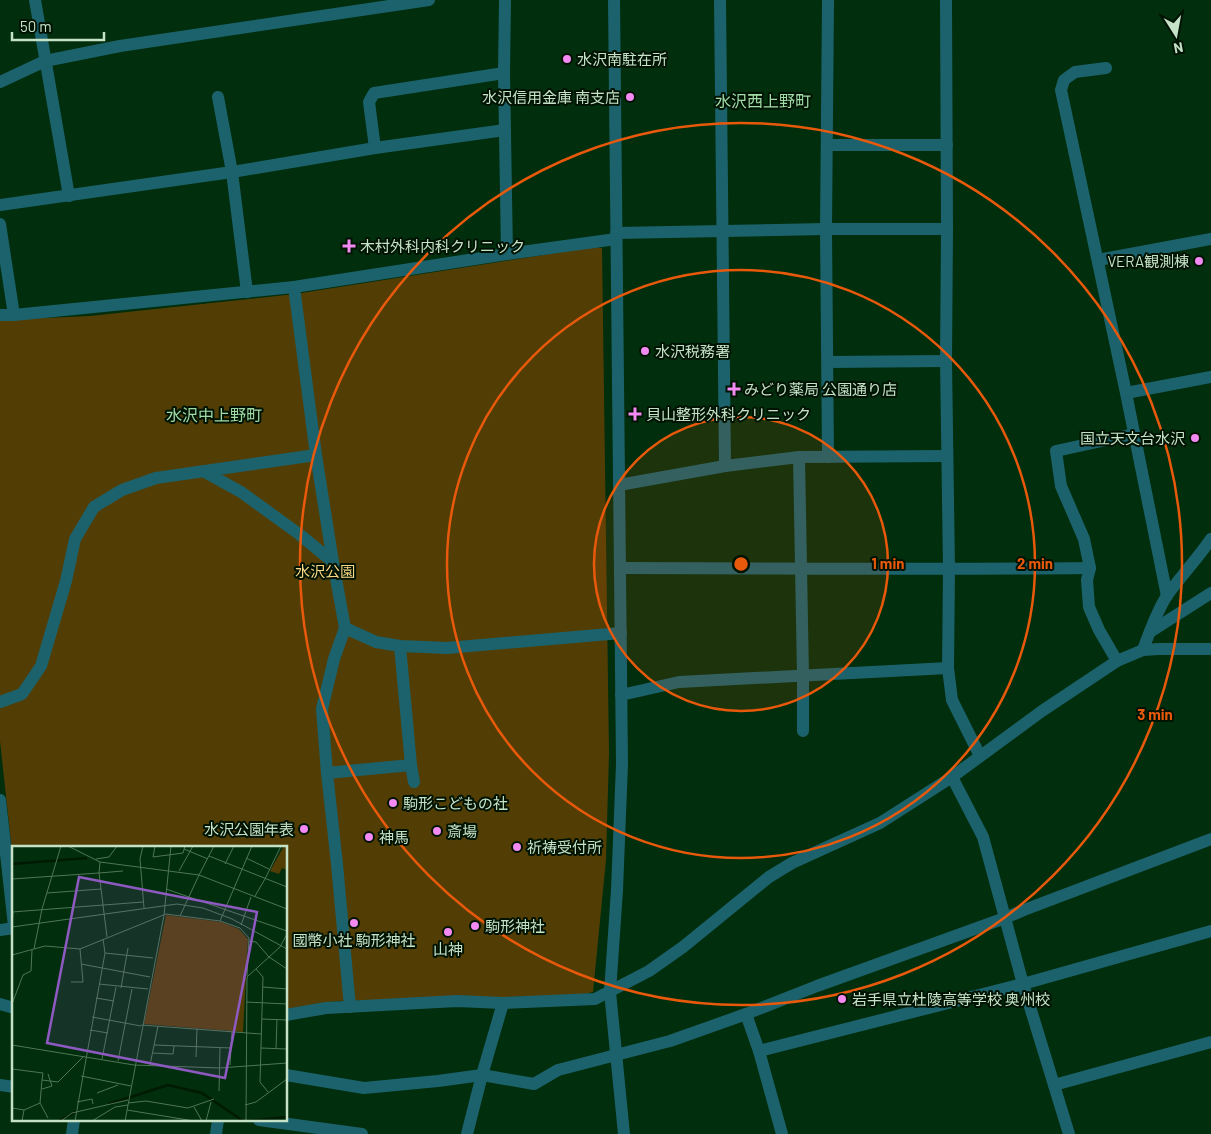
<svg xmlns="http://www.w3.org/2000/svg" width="1211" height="1134" font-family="Barlow,'Noto Sans JP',sans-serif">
<rect width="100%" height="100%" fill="#012e0c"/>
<path fill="#523e05" d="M594,247l8,1 7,506 -3,106 -13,132 -9,2 -37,2 -209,5 -52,8v-161h-272v22l-14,-129v-421l90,-4 205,-22z"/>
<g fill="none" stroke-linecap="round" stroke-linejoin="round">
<g stroke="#1c626c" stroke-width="12">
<path d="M35,0l34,196"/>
<path d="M505,0l-1,73 3,181"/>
<path d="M614,0l8,764 -5,126 -7,102 14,142"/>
<path d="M720,0l5,466"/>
<path d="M828,0l-2,229 2,228"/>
<path d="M946,0l1,229 -1,132 3,208 -1,99 4,32 28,56"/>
<path d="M1106,68l-31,4 -11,8 -3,10 65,303 41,203"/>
<path d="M0,82l45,-21 75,-15 309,-46"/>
<path d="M218,97l14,75 15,120"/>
<path d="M827,145h120"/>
<path d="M375,148l-6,-46 5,-9 130,-20"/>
<path d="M0,205l232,-33 143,-24 130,-18"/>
<path d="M0,224l14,91"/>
<path d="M616,233l210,-4h121"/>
<path d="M1098,260l113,-21"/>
<path d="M294,287l22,168 17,107 12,66 31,14 24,4 47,2 174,-15"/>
<path d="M0,315h14l280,-28 213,-33 109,-15"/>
<path d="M828,362l118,-1"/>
<path d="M1126,393l85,-16"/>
<path d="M799,457l4,219v55"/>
<path d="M205,472l36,20 58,42 34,28"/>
<path d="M619,485l106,-19 74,-9 148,-1"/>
<path d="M620,568c157,0 313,2 470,0"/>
<path d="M1150,632l61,-39"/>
<path d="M1143,650c6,-17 15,-41 25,-56 14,-19 30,-36 43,-55"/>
<path d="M1117,661l-18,-31 -10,-23 -2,-27 3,-12 -6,-29 -23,-53 -5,-35 78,-17"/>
<path d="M621,695l58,-13 269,-14"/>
<path d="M0,702l22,-8 19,-28 25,-85 9,-42 19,-32 28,-17 34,-12 160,-23"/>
<path d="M411,765l3,17"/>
<path d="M327,773l-5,-64 12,-50 11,-31"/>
<path d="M952,777l31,60 40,147 46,150"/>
<path d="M0,800l14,126"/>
<path d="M0,930l14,-2"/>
<path d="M0,1004l14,4"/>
<path d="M350,1007l-13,-143 -10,-91 84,-8 -11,-119"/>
<path d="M746,1014l13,37 23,83"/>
<path d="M286,1015l40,-7 131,-7 46,2 92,-4 54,-28 34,-24 86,-70 23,-14 88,-40 72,-46 90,-66 75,-50 26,-11 16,-1h52"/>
<path d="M759,1051l264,-67 188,-53"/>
<path d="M286,1075l78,13 74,-7 44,-6 52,9 24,-14 112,-29 76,-27 71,-28 188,-68 19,-8 187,-71"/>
<path d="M0,1085l14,2"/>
<path d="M1054,1085l157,-43"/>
<path d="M259,1120l103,14"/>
<path d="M72,1134l2,-14"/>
<path d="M216,1134l2,-14"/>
<path d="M467,1134l15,-59 21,-72"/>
</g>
</g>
<circle cx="741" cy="564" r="147" fill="#e8590c" fill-opacity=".12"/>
<g fill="none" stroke="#e8590c" stroke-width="2.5">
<circle cx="741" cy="564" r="147"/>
<circle cx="741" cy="564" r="294"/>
<circle cx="741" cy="564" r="441"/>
</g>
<g fill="#f38af2" stroke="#001303" stroke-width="2">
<circle cx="567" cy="59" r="5"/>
<circle cx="630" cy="97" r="5"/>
<path d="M346.5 238.5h5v5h5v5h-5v5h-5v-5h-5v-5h5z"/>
<circle cx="1199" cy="261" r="5"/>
<circle cx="645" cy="351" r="5"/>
<path d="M731.5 381.5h5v5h5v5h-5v5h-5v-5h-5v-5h5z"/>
<path d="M632.5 406.5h5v5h5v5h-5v5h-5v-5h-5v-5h5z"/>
<circle cx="1195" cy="438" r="5"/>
<circle cx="393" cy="803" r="5"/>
<circle cx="304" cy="829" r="5"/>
<circle cx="437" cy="831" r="5"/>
<circle cx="369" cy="837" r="5"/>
<circle cx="517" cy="847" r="5"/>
<circle cx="354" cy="923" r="5"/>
<circle cx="475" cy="926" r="5"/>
<circle cx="448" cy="932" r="5"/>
<circle cx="842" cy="999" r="5"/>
</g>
<g text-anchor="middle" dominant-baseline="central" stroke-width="4" stroke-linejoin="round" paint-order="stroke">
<g font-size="15" fill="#c5e2c7" stroke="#001303" text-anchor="start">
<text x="577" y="59">水沢南駐在所</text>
<text x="620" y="97" text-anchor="end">水沢信用金庫 南支店</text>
<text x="360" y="246">木村外科内科クリニック</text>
<text x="1189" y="261" text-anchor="end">VERA観測棟</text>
<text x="655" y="351">水沢税務署</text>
<text x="744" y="389">みどり薬局 公園通り店</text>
<text x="646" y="414">貝山整形外科クリニック</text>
<text x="1185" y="438" text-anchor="end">国立天文台水沢</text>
<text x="403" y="803">駒形こどもの社</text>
<text x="294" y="829" text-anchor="end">水沢公園年表</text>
<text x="447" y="831">斎場</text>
<text x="379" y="837">神馬</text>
<text x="527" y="847">祈祷受付所</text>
<text x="485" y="926">駒形神社</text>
<text x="354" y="940" text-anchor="middle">國幣小社 駒形神社</text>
<text x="448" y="949" text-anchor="middle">山神</text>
<text x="852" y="999">岩手県立杜陵高等学校 奥州校</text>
</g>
<g font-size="15" fill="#fad784" stroke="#001303">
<text x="325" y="571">水沢公園</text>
</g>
<g font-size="16" fill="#a0dba6" stroke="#001303">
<text x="763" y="100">水沢西上野町</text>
<text x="214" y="414">水沢中上野町</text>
</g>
</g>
<g transform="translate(12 846)">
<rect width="275" height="275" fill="#012e0c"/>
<path d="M272,0h3v24l-5,-2 -3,6 -9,-3zM154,69l55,7 18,7 9,10 -5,93 -99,-8z" fill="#523e05"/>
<path fill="none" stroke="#001a03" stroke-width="2.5" d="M0,18l75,-6M97,258l59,-19 34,8 41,28M47,275l18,-10M234,275l41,-4"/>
<path fill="none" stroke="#4f7657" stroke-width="1" d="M56,0l32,16 99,13 88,34M131,0l-3,13 4,49M143,0l-2,11 30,-4 2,-7M172,3l24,10M197,10l78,31M234,12l23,11M84,13l13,-2 8,-11M213,18l9,-18M167,25l14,-25M187,29l15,-29M0,33l87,-6 1,-11M253,33l16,-33M154,43l121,42M35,47l54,-4M243,50l10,-17M0,66l131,-10M168,70l19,-41M208,75l20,7 9,10 -2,38M229,79l10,-28M0,81l165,-23 26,4 29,11 55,30M0,81l1,-15M95,91l-8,-64 24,-2M237,95l7,1 13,15 18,12M22,103l8,-40 19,-63M93,107l48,5M0,109l33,-9 35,3 86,-35 54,7 32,-75M69,118l69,13M244,123l7,8 -3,105 8,10M59,136h12l-3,-33M87,138l49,5M251,141l24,2M109,142l7,-40M84,152l18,3M234,156l41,2M0,158l11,-29 8,-4 1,-21M80,171l49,9M250,173l25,1M129,179l120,9M78,184l18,3M0,199l122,20 86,3 67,-5M142,199l77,3M249,202l26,1M264,203l1,-30M141,207l20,1 1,-8M184,211l1,-29M90,213l14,-72M106,215l14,-72M138,219l8,-39M218,219l2,-34M0,223l31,4 -1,7M69,230l50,10M30,243l10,-3 -4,-12M207,245l1,-43M85,247l21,-8M65,256l15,-3 1,5M116,257l18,-2 42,7 26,-9M233,259l11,-3 31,-23M182,261l8,14M0,262l12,2 -2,11M12,264l16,-7M115,264l67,11M36,272l-8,-15 2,-23 16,2 26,-26M49,275l11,-8 56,-13M63,275l30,-168 -2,-14M80,275l23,-14 13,-2M113,275l39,-206 7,-69M194,275l5,-19M234,275l1,-144 33,-30 7,-13"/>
<path fill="#8e5ac1" fill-opacity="0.15" stroke="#8e5ac1" stroke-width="2.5" d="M67,31l178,35 -32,166 -178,-35z"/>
<rect width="275" height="275" fill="none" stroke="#c5e2c7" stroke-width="2.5"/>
</g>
<circle cx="741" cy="564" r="8" fill="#e8590c" stroke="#001303" stroke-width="2.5"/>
<g font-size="15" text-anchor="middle" font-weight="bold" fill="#e8590c" stroke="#001303" stroke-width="4" stroke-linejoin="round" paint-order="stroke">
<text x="888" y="569">1 min</text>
<text x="1035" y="569">2 min</text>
<text x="1155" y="720">3 min</text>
</g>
<g transform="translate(1176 35) rotate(169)" stroke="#001303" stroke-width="4" paint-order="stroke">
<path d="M0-4L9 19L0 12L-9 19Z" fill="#c5e2c7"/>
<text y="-8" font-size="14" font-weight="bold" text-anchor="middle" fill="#c5e2c7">N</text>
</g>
<path d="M12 32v8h92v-8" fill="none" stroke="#c5e2c7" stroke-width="2.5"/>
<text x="20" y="32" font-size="15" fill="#c5e2c7" stroke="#001303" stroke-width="4" paint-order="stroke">50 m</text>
</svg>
